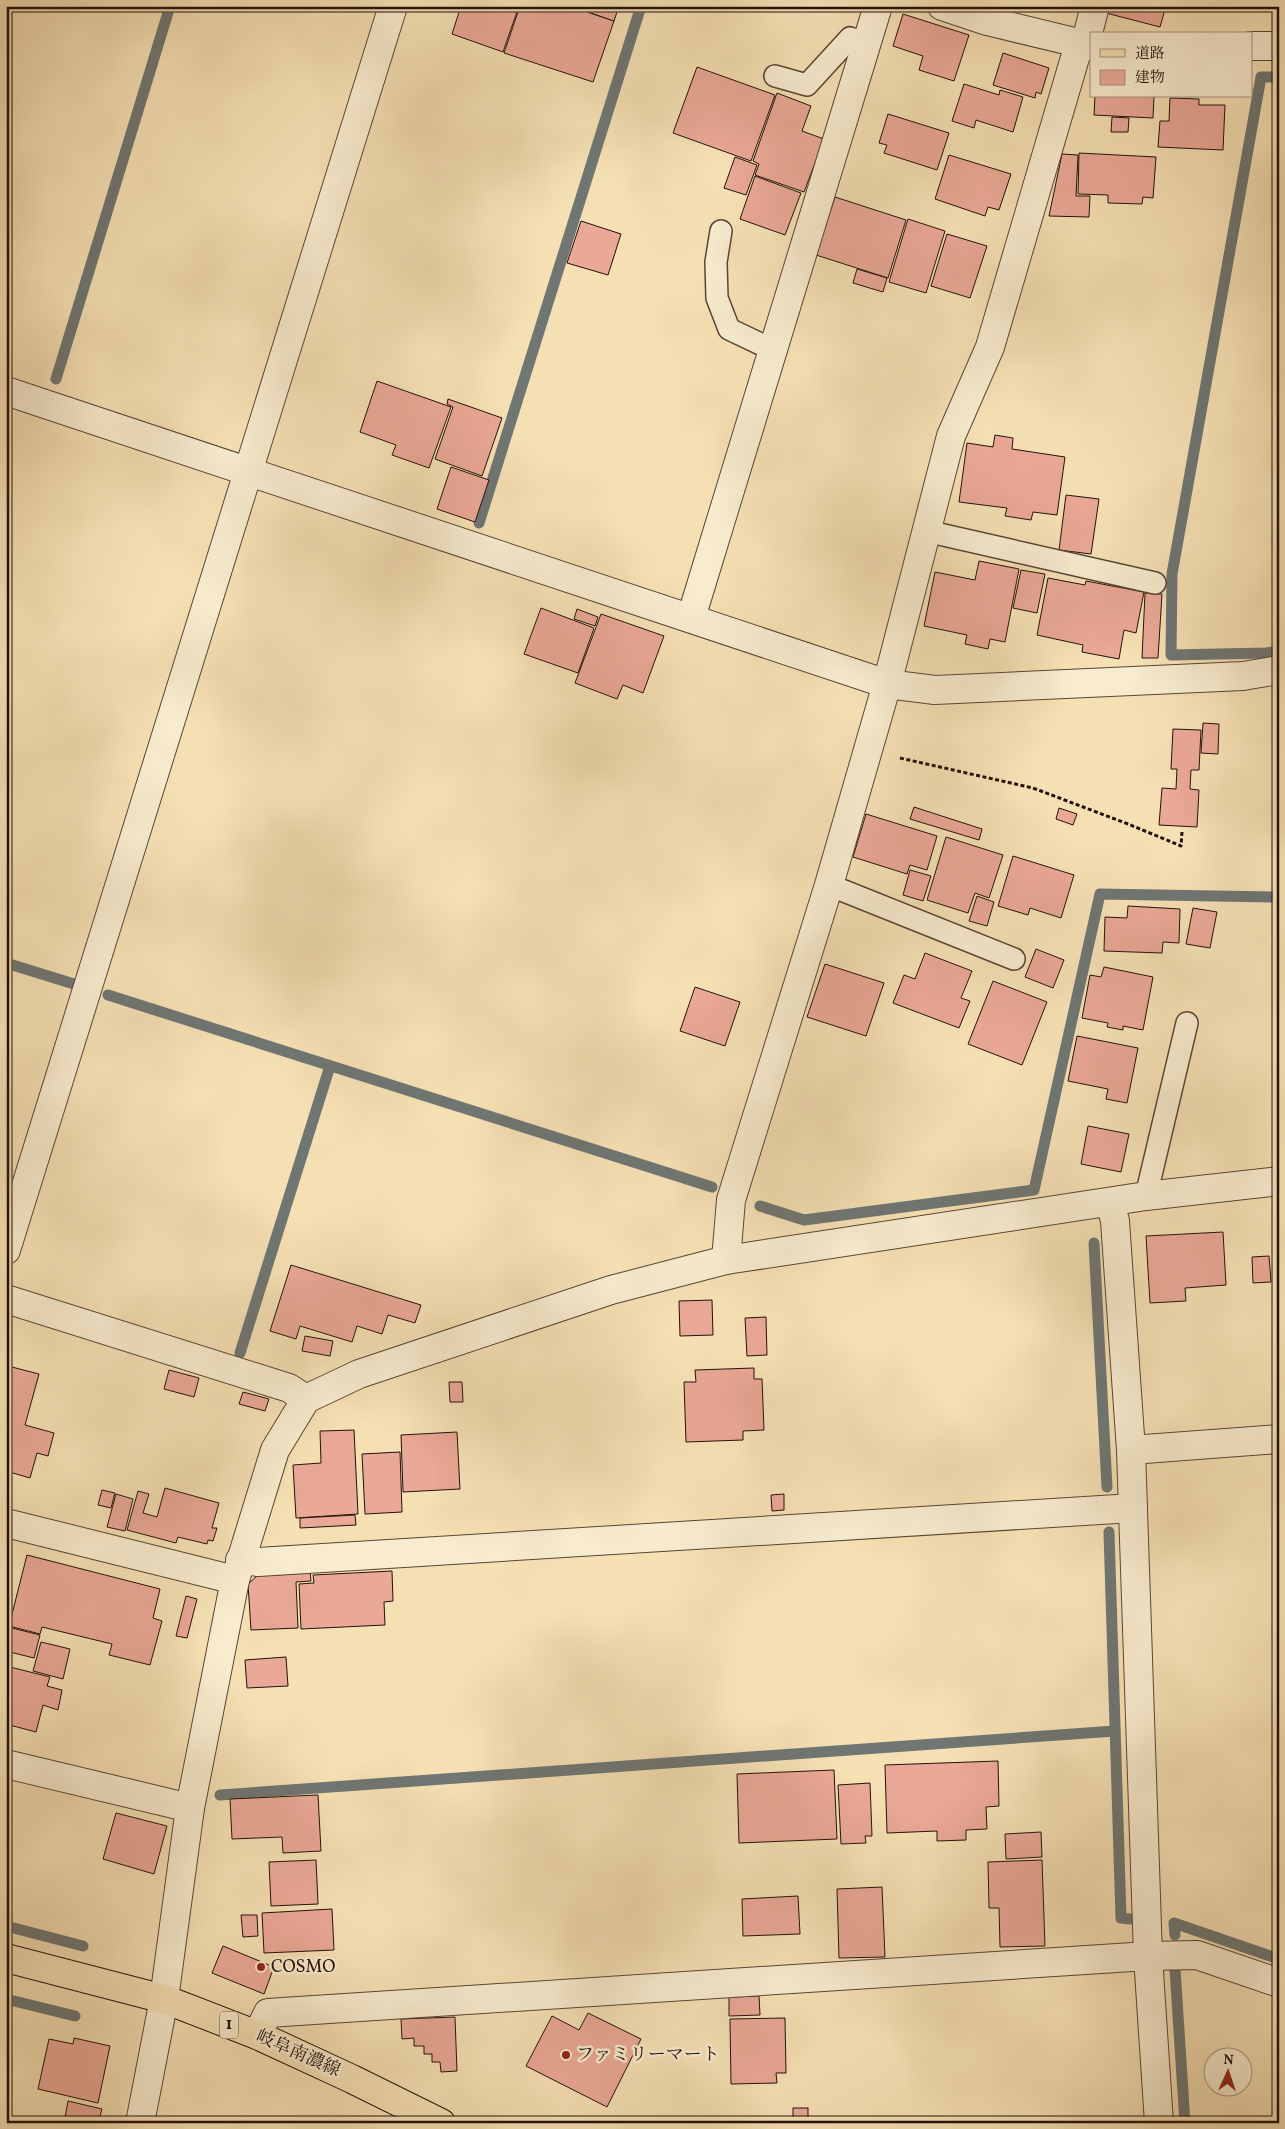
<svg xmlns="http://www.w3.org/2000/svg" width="1285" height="2129" font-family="Vollkorn,'Noto Serif JP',serif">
<rect width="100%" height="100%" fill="#f5e0b4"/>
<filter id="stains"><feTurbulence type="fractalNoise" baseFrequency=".004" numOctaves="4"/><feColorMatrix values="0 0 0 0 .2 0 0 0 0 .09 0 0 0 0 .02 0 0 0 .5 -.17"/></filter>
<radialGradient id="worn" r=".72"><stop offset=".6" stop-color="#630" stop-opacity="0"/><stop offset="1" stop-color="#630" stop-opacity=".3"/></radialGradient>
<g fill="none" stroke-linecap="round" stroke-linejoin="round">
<g stroke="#6f7673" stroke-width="11">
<path d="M1279,77h-18l-89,497 -1,81 95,-2 13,-2"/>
<path d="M56,379l114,-373"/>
<path d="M479,523l162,-517"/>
<path d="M6,963l68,21"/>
<path d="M108,995l604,192"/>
<path d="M760,1206l44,14 230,-30 66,-296 179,3"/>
<path d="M1094,1243l13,244"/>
<path d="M240,1353l90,-287"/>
<path d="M1109,1532l12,386 9,1"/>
<path d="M220,1795l895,-64"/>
<path d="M6,1926l77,20"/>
<path d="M1175,1935l-1,-12 105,36"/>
<path d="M1175,1969l10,154"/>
<path d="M6,1999l69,17"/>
</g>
</g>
<g fill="#eaa896" stroke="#23110b">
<path d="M461,6h58l-16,46 -51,-18z"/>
<path d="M520,6h49l45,15 -21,61 -89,-29z"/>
<path d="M571,6h48l-5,15z"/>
<path d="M1108,6h58l-6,21 -54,-14z"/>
<path d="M903,14l66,21 -15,46 -35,-11 4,-14 -30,-10z"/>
<path d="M1003,53l46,15 -8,26 -5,-2 -1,6 -42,-13z"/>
<path d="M697,67l78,28 -24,66 -78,-28z"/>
<path d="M964,84l35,11 1,-5 23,7 -10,35 -37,-12 -2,8 -22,-7z"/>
<path d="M777,93l34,13 -9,25 22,8 -20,53 -49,-17 4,-11 -6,-3z"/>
<path d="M1095,96h59l-1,22 -59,-3z"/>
<path d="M1170,98l29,1v6h26l-2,45 -65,-3 2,-26h9z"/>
<path d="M888,114l61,19 -12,37 -53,-17 3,-8 -8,-2z"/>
<path d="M1112,117l17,1 -1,14h-17z"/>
<path d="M1079,153l77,4 -3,41 -10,-1 -1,7 -34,-1v-8l-30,-1z"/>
<path d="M1062,154l16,1 -2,41h14l-1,21 -40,-1z"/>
<path d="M949,155l62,19 -12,36 -11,-3 -3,9 -50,-17z"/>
<path d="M735,157l22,8 -11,30 -22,-7z"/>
<path d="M755,176l46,17 -16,42 -45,-16z"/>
<path d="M835,197l71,23 -18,58 -72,-23z"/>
<path d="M908,219l37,12 -19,62 -37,-11z"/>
<path d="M581,221l40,13 -13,41 -41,-12z"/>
<path d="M947,234l40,12 -17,52 -39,-12z"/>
<path d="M857,269l30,9 -4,14 -30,-9z"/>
<path d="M377,381l74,26 -22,61 -37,-13 4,-10 -36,-13z"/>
<path d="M448,399l54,19 -20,58 -47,-17 18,-52 -6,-3z"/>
<path d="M995,435l18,3 -1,11 53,8 -8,58 -24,-3 -2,8 -26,-4 2,-8 -48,-6 8,-59 26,4z"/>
<path d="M451,467l38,13 -14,42 -38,-13z"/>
<path d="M1066,495l33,4 -8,55 -32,-4z"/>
<path d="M979,561l40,8 -14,73 -15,-3 -2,10 -23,-5 2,-9 -43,-9 11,-54 40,8z"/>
<path d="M1021,570l24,4 -8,39 -24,-5z"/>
<path d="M1048,578l37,7 1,-4 58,11 -8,41 -12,-3 -5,29 -37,-7 1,-7 -46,-10z"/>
<path d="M1145,593l17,1 -4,64h-16z"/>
<path d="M541,608l53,20 -16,45 -54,-19z"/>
<path d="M577,609l21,8 -3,9 -21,-7z"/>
<path d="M601,614l63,22 -21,57 -20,-8 -6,14 -42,-16z"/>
<path d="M1203,723l16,1 -1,30 -17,-1z"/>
<path d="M1173,729l28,1 -2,40h-8l-1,19 9,1 -2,37 -38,-2 3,-37 14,1 1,-20h-6z"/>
<path d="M914,807l68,22 -3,11 -69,-21z"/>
<path d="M1059,808l18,6 -4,11 -17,-6z"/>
<path d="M866,814l71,22 -10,34 -17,-5 -3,9 -54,-17z"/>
<path d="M946,837l57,18 -14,43 -14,-5 -7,20 -41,-13z"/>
<path d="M1013,856l61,19 -13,43 -31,-10 -2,7 -30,-9z"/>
<path d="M910,870l21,6 -8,25 -20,-6z"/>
<path d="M977,896l17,6 -7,24 -18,-5z"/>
<path d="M1128,906l52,3 -1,34 -16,-1 -1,11 -58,-2 1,-34 22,1z"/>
<path d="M1193,908l24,4 -7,36 -24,-4z"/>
<path d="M1036,949l28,11 -11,28 -28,-11z"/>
<path d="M925,953l47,18 -11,27 9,3 -11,27 -66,-25 11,-28 11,4z"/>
<path d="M825,964l59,19 -18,53 -59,-19z"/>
<path d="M1104,967l49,10 -10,53 -20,-4v4l-16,-3 1,-4 -26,-5 8,-43 11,2z"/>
<path d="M993,981l54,21 -25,63 -54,-21z"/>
<path d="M695,987l45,15 -15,44 -45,-15z"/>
<path d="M1077,1036l61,12 -11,55 -21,-4 2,-10 -40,-8z"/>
<path d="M1088,1126l41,8 -8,38 -40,-8z"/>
<path d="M1223,1232l3,53 -41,3 1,13 -36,2 -4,-67z"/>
<path d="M1269,1256l2,26 -18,1 -1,-26z"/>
<path d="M291,1265l130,40 -6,18 -27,-8 -6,19 -25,-8 -5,16 -52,-16 -4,13 -26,-8z"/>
<path d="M712,1300l1,35 -33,1 -1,-35z"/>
<path d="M766,1317l1,38 -20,1 -2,-38z"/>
<path d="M305,1336l28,5 -3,15 -28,-5z"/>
<path d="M8,1366l31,8 -14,51 29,8 -6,23 -11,-3 -7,25 -24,-7z"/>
<path d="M754,1368v11h8l2,51 -21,1v9l-57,2 -2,-60h12l-1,-12z"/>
<path d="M169,1370l30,8 -5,19 -30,-8z"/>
<path d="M449,1382h13l1,20h-13z"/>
<path d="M243,1392l26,7 -4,12 -26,-7z"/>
<path d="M354,1430l4,84 -62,4 -3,-53 28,-2 -1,-32z"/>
<path d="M457,1432l3,57 -57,3 -2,-57z"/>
<path d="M400,1452l2,60 -37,2 -3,-60z"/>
<path d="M165,1488l54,15 -7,25h5l-4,13 -5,-1 -1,4 -29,-7 -2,6 -49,-13 11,-39 11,3 -6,19 14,4z"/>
<path d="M102,1490l13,3 -4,15 -13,-3z"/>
<path d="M116,1494l17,5 -8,32 -18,-4z"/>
<path d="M784,1494v16l-12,1 -1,-16z"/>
<path d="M355,1515l1,10 -56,3v-10z"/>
<path d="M27,1555l133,34 -7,29 9,3 -12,44 -41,-10 3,-11 -70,-17 -2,7 -31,-8z"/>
<path d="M310,1570l1,11 -15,1 2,46 -47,2 -3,-46 9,-8 34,-2 -1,-3z"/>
<path d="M392,1571l1,30 -9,1 1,23 -84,4 -2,-45 15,-1 -1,-8z"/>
<path d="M186,1596l11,3 -10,39 -11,-2z"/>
<path d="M8,1627l32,8 -6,23 -28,-7z"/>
<path d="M41,1642l29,7 -7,30 -30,-8z"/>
<path d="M286,1657l2,29 -41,2 -2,-28z"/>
<path d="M6,1666l44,11 -3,9 15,4 -4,20 -15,-5 -7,27 -30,-8z"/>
<path d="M998,1761l1,45 -13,1 1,22 -21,1v10l-29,1v-10l-50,2 -2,-68z"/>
<path d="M834,1770l3,69 -98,4 -2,-69z"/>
<path d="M870,1783l2,53h-7l1,7 -25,1 -3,-59z"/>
<path d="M318,1795l3,56 -38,2 -1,-16 -50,2 -2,-40z"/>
<path d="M116,1813l51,13 -13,48 -51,-15z"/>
<path d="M1041,1832l1,25 -36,2 -1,-25z"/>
<path d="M316,1860l2,44 -47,2 -2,-44z"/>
<path d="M1042,1860l3,86 -45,1 -1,-39h-10l-1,-46z"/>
<path d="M882,1887l3,70 -46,1 -2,-69z"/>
<path d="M798,1896l2,38 -57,2 -1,-37z"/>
<path d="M332,1909l2,41 -70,3 -2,-40z"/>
<path d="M241,1915h16l1,21 -15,1z"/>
<path d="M223,1946l51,21 -10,27 -52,-21z"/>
<path d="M759,1996l1,19 -31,1v-19z"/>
<path d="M588,2013l53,26 -34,68 -81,-41 26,-50 27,14z"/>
<path d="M455,2017l2,54 -16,1 -1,-10h-8v-8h-8v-8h-10v-8l-12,1 -1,-20z"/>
<path d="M785,2018l1,55h-10l1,10 -46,1 -1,-65z"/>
<path d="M74,2038l36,8 -12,57 -60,-14 11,-50 24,5z"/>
<path d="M68,2101l34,8 -4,14h-34z"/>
<rect x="793" y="2108" width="15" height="15"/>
<path d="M24,2118l20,5h-21z"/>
</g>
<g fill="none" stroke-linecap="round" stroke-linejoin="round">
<defs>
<g id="service">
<path d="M775,76l32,9 43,-47 17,6"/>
<path d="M721,231l-5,31 1,36 12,31 44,21"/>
<path d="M926,531l229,52"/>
<path d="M829,885l185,74"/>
<path d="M1146,1196l41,-173"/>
</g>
<g id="minor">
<path d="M942,6l45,15 104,25"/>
<path d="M1085,45l10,-39"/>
<path d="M1251,46h28"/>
<path d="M6,391l881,293 48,6 308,-14 36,-6"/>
<path d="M691,618l187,-612"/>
<path d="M1110,1202l5,19 16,229 17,506 11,167"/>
<path d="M6,1250l387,-1244"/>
<path d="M726,1260l5,-60 98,-315 58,-201 64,-248 39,-89 89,-303"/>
<path d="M6,1299l283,89 17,11"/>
<path d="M1131,1450l148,-11"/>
<path d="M6,1523l229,57"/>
<path d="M240,1560l18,2 875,-54"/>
<path d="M6,1764l184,44"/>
<path d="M257,2035l11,-22 880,-57 49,-1 82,28"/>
<path d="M140,2123l24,-124 26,-191 45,-228 40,-130 31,-51 53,-25 252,-84 115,-30 420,-64 133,-15"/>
</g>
<path id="primary" d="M6,1958l158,41 93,36 95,44 89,44"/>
</defs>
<use href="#service" stroke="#584535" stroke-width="24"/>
<use href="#minor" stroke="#584535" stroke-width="30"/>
<use href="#primary" stroke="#23110b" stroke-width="30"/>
<path stroke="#23110b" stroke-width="3" stroke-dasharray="4 2.5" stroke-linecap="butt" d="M900,758l133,30 95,36 53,22 1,-14"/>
<use href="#service" stroke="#f8ebce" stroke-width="21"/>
<use href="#minor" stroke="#f8ebce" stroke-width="28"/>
<use href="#primary" stroke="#f5e0b4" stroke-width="28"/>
</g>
<g fill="#8f2418" stroke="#f8ebce" stroke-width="2">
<circle cx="261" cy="1967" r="5"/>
<circle cx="566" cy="2055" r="5"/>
</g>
<g text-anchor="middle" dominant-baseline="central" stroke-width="5" stroke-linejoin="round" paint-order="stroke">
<rect fill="#f8ebce" stroke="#635246" stroke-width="1" x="220" y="2011.5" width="18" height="27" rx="4"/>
<g font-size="16" font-weight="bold" fill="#23110b">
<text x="229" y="2025">1</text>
</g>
<g font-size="18" fill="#23110b" stroke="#f8ebce" text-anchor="start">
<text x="271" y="1967">COSMO</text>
<text x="576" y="2055">ファミリーマート</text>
</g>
<g font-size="18" fill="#23110b" stroke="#f8ebce">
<text transform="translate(298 2054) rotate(24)">岐阜南濃線</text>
</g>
</g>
<rect width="1285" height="2129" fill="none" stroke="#f5e0b4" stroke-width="25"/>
<rect x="8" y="8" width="1270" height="2114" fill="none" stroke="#23110b" stroke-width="2.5"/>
<rect x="12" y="12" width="1260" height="2104" fill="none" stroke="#23110b"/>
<rect x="1090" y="32" width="162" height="65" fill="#f8ebce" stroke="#a39480"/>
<rect x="1100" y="49" width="25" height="8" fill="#f5e0b4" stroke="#a39480"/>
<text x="1135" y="58" font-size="15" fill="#23110b">道路</text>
<rect x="1100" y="70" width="25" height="15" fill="#eaa896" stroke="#a39480"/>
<text x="1135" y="82" font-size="15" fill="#23110b">建物</text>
<g transform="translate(1228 2072) rotate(3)"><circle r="24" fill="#f8ebce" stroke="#a39480"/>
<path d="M0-4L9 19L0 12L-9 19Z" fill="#8f2418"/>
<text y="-8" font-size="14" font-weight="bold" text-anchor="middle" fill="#23110b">N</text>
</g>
<rect width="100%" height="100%" filter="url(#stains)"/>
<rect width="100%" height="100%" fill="url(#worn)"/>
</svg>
